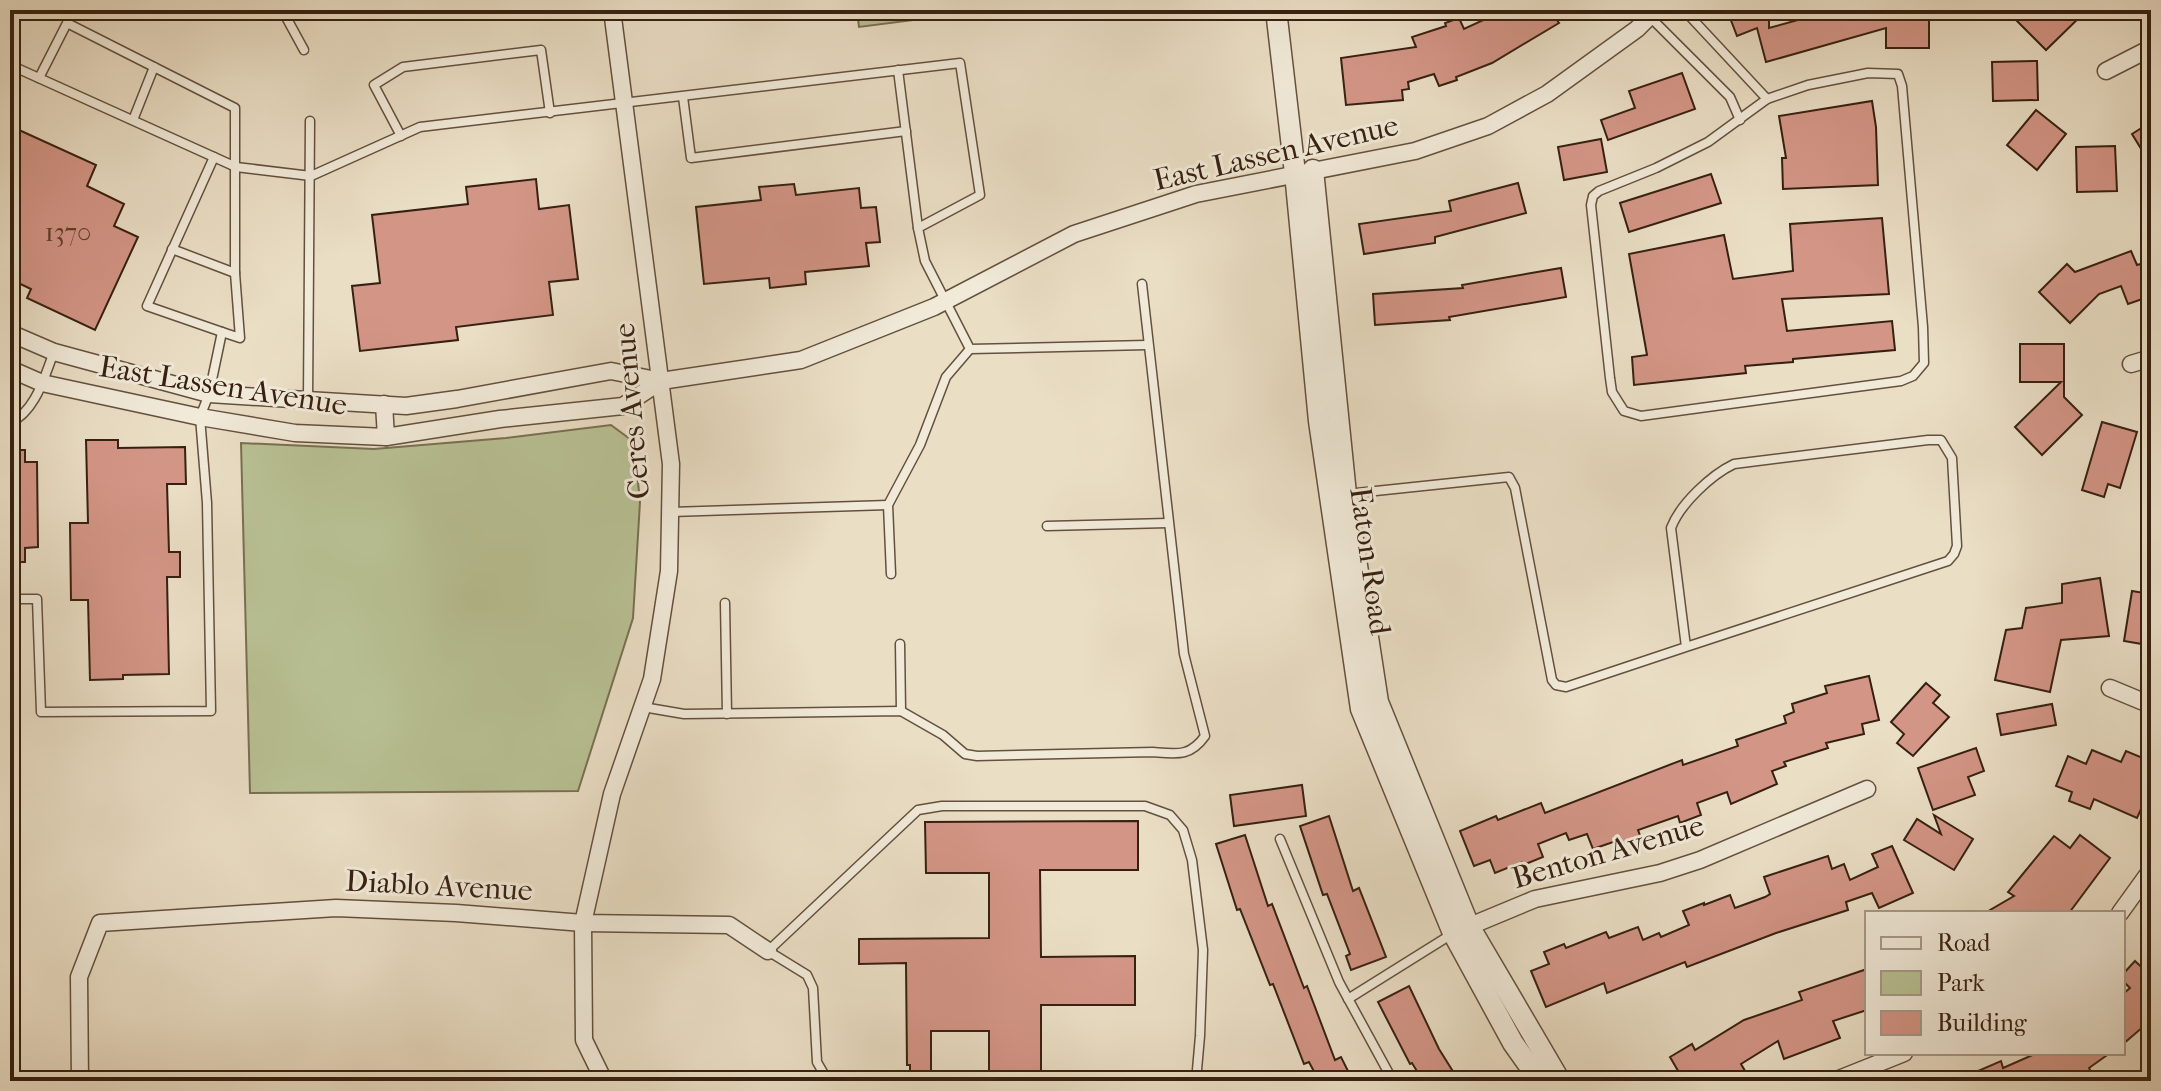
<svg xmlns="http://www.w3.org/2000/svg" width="2161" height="1091" font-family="'IM FELL French Canon',serif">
<rect width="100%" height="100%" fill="#eadec5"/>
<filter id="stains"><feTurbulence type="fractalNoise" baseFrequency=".0025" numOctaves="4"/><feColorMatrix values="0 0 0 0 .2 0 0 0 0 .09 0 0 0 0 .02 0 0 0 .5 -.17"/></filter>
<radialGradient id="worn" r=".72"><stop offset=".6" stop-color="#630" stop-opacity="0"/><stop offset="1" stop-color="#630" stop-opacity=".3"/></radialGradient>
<g fill="#b8c194" stroke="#787052" stroke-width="2">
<path d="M857,10h135l-133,17z"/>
<path d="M611,425l23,17 6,60 -7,116 -55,173 -328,2 -9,-350 133,6 132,-11z"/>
</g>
<g fill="#d39586" stroke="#372011" stroke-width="2">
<path d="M1505,10h45l9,13 -67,40 -36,14 1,3 -18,6 -5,-12 -26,8 1,7 -7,1 1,10 -57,5 -5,-47 75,-11 -4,-10 34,-11 -1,-3 14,-5 5,11z"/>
<path d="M1727,10h42v18l65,-18h34l1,6h60v32h-43v-20l-120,34 -9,-34 -20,8z"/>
<path d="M2006,10h81l-41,40z"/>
<path d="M2037,61l1,39 -45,1 -1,-39z"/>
<path d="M1682,73l13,36 -87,31 -7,-20 34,-12 -6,-17z"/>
<path d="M1872,101l4,26 2,58 -95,4 -1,-31h4l-7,-42z"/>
<path d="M2036,110l30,24 -29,36 -30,-25z"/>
<path d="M2151,122v43l-19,-31z"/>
<path d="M19,130l77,35 -9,21 37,18 -10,22 24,11 -43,93 -68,-32 4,-9 -21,-10v-129z"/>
<path d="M1601,139l6,33 -43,8 -6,-33z"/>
<path d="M2115,146l2,45 -40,1 -1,-45z"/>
<path d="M1711,174l10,29 -92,29 -9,-29z"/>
<path d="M536,179l3,30 30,-4 9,74 -29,3 4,33 -97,12 2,13 -98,11 -8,-65 28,-3 -8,-68 96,-11 -2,-17z"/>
<path d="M1518,183l8,30 -91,24v6l-71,11 -5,-30 92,-13 -2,-10z"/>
<path d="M794,184l2,11 63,-7 2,20 15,-1 4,35 -14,1 3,23 -64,6 1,12 -36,4 -1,-10 -65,6 -8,-77 65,-7 -2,-13z"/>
<path d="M1882,218l7,76 -107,5 5,32 105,-10 3,29 -102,9v3l-48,4 1,7 -112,12 -2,-28 15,-2 -18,-101 95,-19 9,44 60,-8 -3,-47z"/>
<path d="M2131,251l6,14 14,-4v35l-23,8 -7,-18 -22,8 -29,29 -31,-31 28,-28 8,8z"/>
<path d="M1561,268l5,29 -117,20 1,3 -75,5 -2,-31 90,-6 -1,-3z"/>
<path d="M2020,344h44v53l18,18 -40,40 -27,-28 46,-45h-41z"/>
<path d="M2102,422l35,10 -17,56 -12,-4 -4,13 -22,-7z"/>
<path d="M86,440h32v8l67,-1 1,37h-19l2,68h11v25h-13l2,97 -46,1v4l-33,1 -2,-80h-17l-1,-77h18z"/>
<path d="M10,450h15v12h12l1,85 -13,1v14h-15z"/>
<path d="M2100,578l9,58 -48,4 -11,52 -55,-12 11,-50 16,-2 4,-20 36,-5v-19z"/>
<path d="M2132,591l19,3v40l-7,-1 -2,11 -18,-3z"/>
<path d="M1869,676l10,44 -17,4 2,10 -38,9 2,5 -44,14 2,4 -14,5 5,13 -46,20 -4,-12 -30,11 4,12 -21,8 -2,-7 -40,14 3,8 -23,8 -2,-5 -23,8 -6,-15 -18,6 -3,-7 -28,11 5,13 -20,8 -1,-3 -27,11 -5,-13 -16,6 -14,-35 36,-15 2,4 43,-17 4,10 137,-53 1,5 55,-19 -2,-6 50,-17 -2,-7 10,-4 -2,-8 35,-11 -2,-7z"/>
<path d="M1926,683l14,12 -7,8 16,14 -36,39 -16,-13 7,-9 -13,-12z"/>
<path d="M2052,704l4,21 -55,10 -4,-21z"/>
<path d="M1976,748l8,23 -16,6 7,18 -42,15 -15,-42z"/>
<path d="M2092,750l29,12 5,-11 24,10 -6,13 7,2v11l-14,31 -43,-19 -4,10 -21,-8 3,-9 -16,-6 12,-30 18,8z"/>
<path d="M1302,785l4,31 -72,10 -4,-31z"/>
<path d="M1934,815l39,24 -19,31 -50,-30 13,-21 24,15z"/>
<path d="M1329,816l24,75 6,-3 27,69 -35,13 -5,-14 4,-2 -23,-60 -4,1 -23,-69z"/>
<path d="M1138,821v49h-98l1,87 94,-1v49h-94v76h-52v-50h-58v50h-21v-16h-3l-1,-102 -47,1v-25l130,-1v-65h-63l-1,-51z"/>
<path d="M1245,835l23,71 4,-2 32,84 3,-2 28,74 6,-3 12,24h-34l-10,-19 -5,2 -31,-80 -3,1 -30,-76 -3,1 -21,-66z"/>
<path d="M2080,835l30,23 -41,55h-84l29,-17 -6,-4 46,-56 16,12z"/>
<path d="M1892,846l21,47 -34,15 -7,-15 -26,9 2,8 -72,23 -89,34 -2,-5 -78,31 -3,-10 -58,24 -15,-36 18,-7 -5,-12 20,-8 2,4 40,-16 3,6 29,-11 5,13 16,-7 2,4 28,-12 -6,-14 21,-8v2l26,-10 5,13 30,-11 5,-3 -6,-17 64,-21 4,13 12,-5 6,16 28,-13 -6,-13z"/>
<path d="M2135,961l16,15v44l-28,24v-50l7,-6 -7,-7v-7z"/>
<path d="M1867,969v41l-34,11 7,17 -56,21 -6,-18 -37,23 7,12 -8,5h-56l-14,-24 22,-13 3,6 49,-30 58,-20 -3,-8z"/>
<path d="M1409,986l30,63 20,32h-36l-11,-18 -2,1 -32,-62z"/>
<path d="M2037,1053h73l-21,15 7,13h-26l-3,-6 -10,6h-102l46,-20 2,7z"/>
</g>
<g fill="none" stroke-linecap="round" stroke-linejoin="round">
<defs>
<g id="service">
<path d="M286,10v7l18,33"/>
<path d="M1684,10l83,89"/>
<path d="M1650,17l80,80 10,23"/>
<path d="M10,65l226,102 75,9 109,-49 540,-64 20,132 -62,33"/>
<path d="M898,70l20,158 7,33 45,88 177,-4"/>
<path d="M1868,73l30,1 4,12 21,241 1,36 -11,13 -12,5 -260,35 -17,-5 -12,-19 -2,-14 -19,-173 2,-9 6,-5 57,-23 52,-26 59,-43 41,-14z"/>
<path d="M683,97l8,61 215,-27"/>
<path d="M133,120l21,-53"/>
<path d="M401,136l-27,-51 29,-18 138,-17 9,63"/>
<path d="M214,157l-67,149 75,26"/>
<path d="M172,249l63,24"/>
<path d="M308,400l2,-279"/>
<path d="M10,423c26,-12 34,-46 44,-71"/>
<path d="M1347,494l162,-17 6,11 37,192 4,5 10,2 120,-40 -15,-119c9,-24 40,-53 63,-64l194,-24h13l11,18 5,88 -3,8 -6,7 -262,86"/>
<path d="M671,512l217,-7"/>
<path d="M1047,526l121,-3"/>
<path d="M891,574l-3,-69 32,-60 26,-68 24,-28"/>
<path d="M10,599h27l4,113 170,-1 -4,-208 -7,-86 9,-23 13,-62 18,6 -5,-65v-165l-168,-85 -28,55"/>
<path d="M725,603l2,111"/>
<path d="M900,644l1,67"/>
<path d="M643,707l41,7 217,-3 42,24 22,19 12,2 176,-4c24,2 37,5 52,-16l-21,-82 -42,-370"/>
<path d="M1280,839l59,143 54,99"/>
<path d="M1348,999l104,-65"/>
<path d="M828,1081l-11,-19 -4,-74 -6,-13 -39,-24 150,-141 24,-4h203l25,9 13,15 9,30 11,90 -3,86 -4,45"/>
</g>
<g id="minor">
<path d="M10,17l4,-7"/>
<path d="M2106,71l45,-23"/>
<path d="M10,333l44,19 155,42 197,12 51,-7 154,-28 50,10 140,-21 133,-53 140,-73 122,-40 219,-43 73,-25 59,-32 90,-65 19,-19"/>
<path d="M2131,364l20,-6"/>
<path d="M10,369l32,14 158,34 95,16 91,4 114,-18 123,-13 38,-25"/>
<path d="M384,404l2,33"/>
<path d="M2110,688l41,17"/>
<path d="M2120,913l31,-43"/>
<path d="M1458,931l77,-32 125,-26 40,-13 167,-71"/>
<path d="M80,1081l-1,-104 21,-54 236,-15 120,5 127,10 146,2 39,26"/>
<path d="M604,1081l-20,-41 -1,-117 29,-129 40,-115 17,-108 2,-107 -59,-454"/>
<path d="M1834,1081l70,-28"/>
</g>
<g id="tertiary">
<path d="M1276,10l19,163 24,248 42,288 92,224 60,110 27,38"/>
<path d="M1313,170l33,324 32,208 91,224 91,155"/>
</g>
</defs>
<use href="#service" stroke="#64503e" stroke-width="11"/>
<use href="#minor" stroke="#64503e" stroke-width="19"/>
<use href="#tertiary" stroke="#64503e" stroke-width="23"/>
<use href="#service" stroke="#f1ead9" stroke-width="8"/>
<use href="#minor" stroke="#f1ead9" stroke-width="16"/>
<use href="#tertiary" stroke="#f1ead9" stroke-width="20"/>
</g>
<g text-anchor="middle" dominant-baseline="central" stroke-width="6" stroke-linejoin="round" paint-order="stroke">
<g font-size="26" fill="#5e3d2e">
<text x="68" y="232">1370</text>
</g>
<g font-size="30" fill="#372011" stroke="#f1ead9">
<text transform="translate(1276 153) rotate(-13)">East Lassen Avenue</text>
<text transform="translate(223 386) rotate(9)">East Lassen Avenue</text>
<text transform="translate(632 411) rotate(-95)">Ceres Avenue</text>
<text transform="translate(1370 561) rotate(82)">Eaton Road</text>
<text transform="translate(1608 852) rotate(-16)">Benton Avenue</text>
<text transform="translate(439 886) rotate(3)">Diablo Avenue</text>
</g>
</g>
<rect width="2161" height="1091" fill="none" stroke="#eadec5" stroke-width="40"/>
<rect x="12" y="12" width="2137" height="1067" fill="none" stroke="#372011" stroke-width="4"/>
<rect x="20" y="20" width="2121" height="1051" fill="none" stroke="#372011" stroke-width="2"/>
<rect x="1865" y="911" width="260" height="144" fill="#f1ead9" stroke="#a79989" stroke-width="2"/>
<rect x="1881" y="937" width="40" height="12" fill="#f1ead9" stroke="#a79989" stroke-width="2"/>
<text x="1937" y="951" font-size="24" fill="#372011">Road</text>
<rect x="1881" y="971" width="40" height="24" fill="#b8c194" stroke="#a79989" stroke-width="2"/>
<text x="1937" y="991" font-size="24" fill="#372011">Park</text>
<rect x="1881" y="1011" width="40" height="24" fill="#d39586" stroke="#a79989" stroke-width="2"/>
<text x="1937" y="1031" font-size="24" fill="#372011">Building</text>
<rect width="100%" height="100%" filter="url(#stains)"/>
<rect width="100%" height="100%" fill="url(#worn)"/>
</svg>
